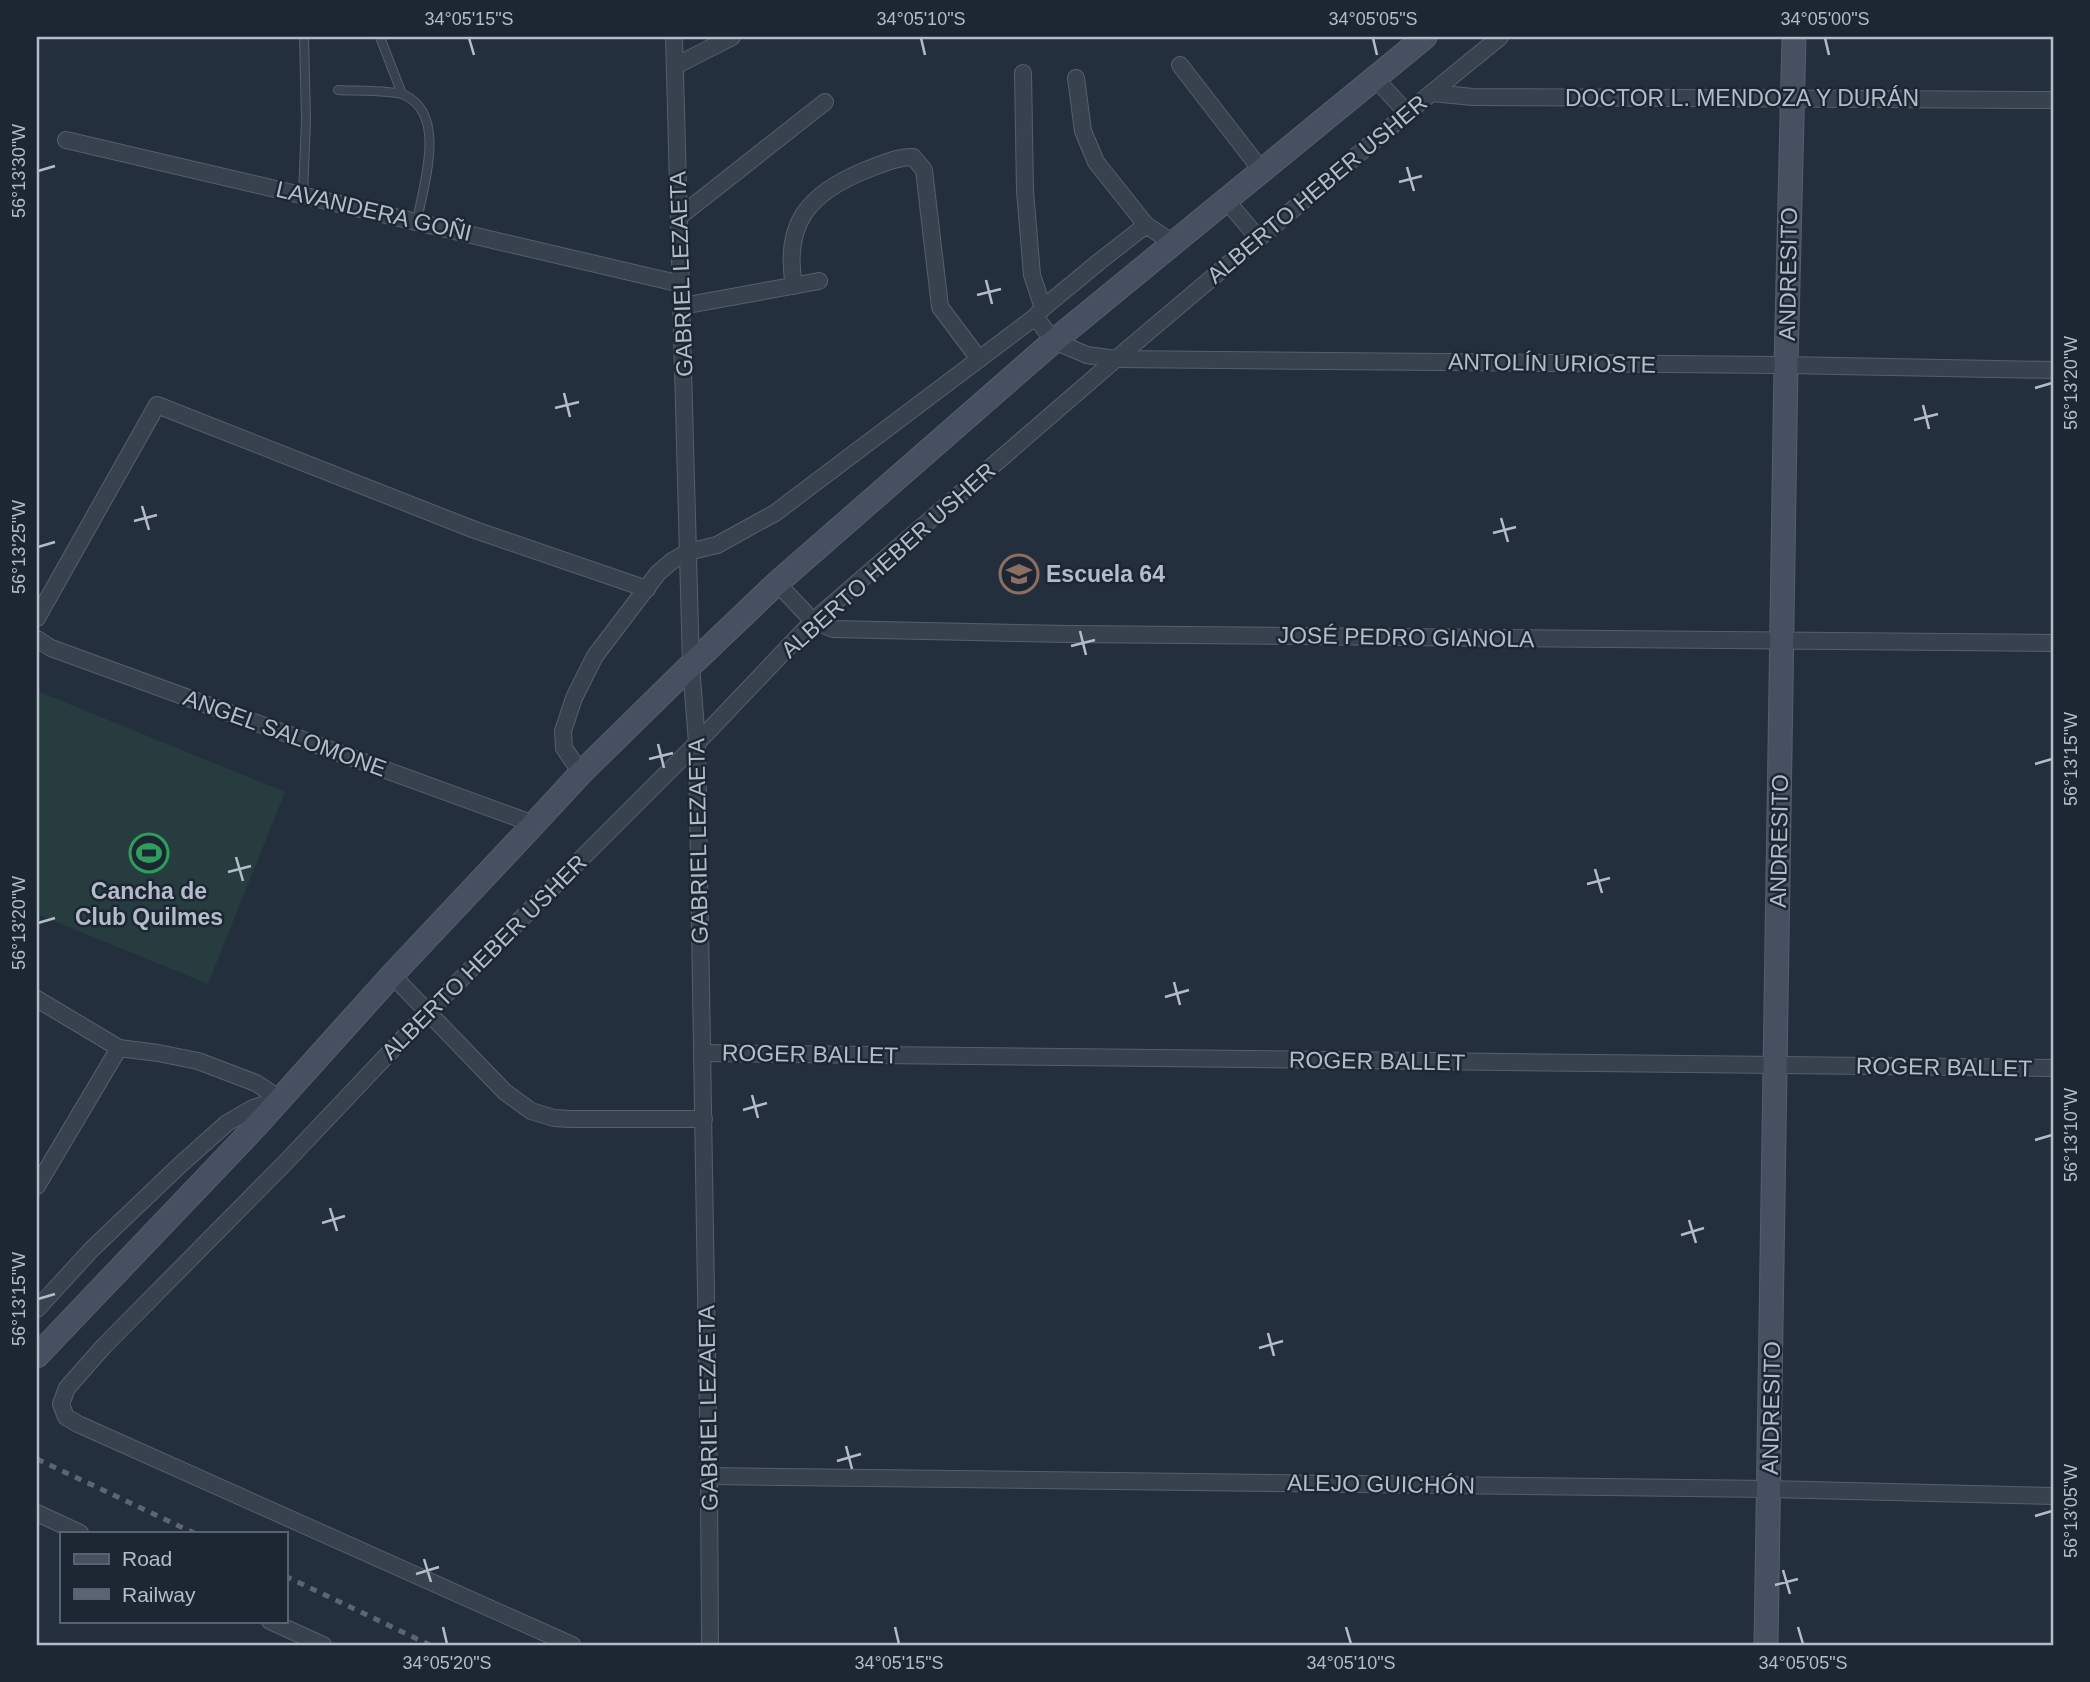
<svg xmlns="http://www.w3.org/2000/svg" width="2090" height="1682" font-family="Helvetica,sans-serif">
<rect width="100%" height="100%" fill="#242f3e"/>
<path fill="#263c3f" d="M37,691l248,101 -77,192 -171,-70z"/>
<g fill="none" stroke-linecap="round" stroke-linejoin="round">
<defs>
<g id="lane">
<path d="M380,37l22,57"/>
<path d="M338,90c14,1 56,0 66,5 44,19 19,91 13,126"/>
<path d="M303,195l3,-75 -2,-83"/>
</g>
<g id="street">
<path d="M674,37l17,628 6,78 12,733 1,169"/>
<path d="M1180,65l82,106"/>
<path d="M675,66l57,-29"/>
<path d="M1023,73l2,118 7,84 11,33"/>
<path d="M1076,78l7,53 13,31 50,63"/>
<path d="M1375,78l32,35"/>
<path d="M1432,93l41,4 580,3"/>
<path d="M66,140l615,144"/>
<path d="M1226,200l33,39"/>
<path d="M679,217l146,-115"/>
<path d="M794,286c-11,-63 15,-93 72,-116 16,-6 30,-13 47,-13l11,13 16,137 39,52"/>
<path d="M682,306l137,-25"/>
<path d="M1035,317l19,24 33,14 29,4 670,6 267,5"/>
<path d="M777,583l36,38 20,8 236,5 984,9"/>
<path d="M37,618l120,-213 318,125 172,59"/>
<path d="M37,639l14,9 483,176"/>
<path d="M581,773l-17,-25 -1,-17 11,-33 21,-42 63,-83 14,-12 16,-9 29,-7 58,-32 260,-196 8,-9 57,-47 46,-36 27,18"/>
<path d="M392,975l113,117 26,19 23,7 16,1h134"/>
<path d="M37,999l82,49 39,5 40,8 58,22 24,16"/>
<path d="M702,1053l1351,15"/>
<path d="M37,1186l82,-138"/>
<path d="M37,1309l55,-60 88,-84 47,-42 26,-15 25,-8"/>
<path d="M709,1476l1060,13 284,7"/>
<path d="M37,1513l43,20"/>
<path d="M270,1621l53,24"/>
<path d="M572,1645l-494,-221 -12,-7 -5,-13 6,-16 37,-42 179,-181 145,-153 269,-269 116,-122 303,-262 291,-246 93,-76"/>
</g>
<g id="secondary">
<path d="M37,1356l220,-231 135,-150 142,-151 47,-51 110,-108 86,-82 277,-242 371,-304"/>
<path d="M1766,1645l20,-1280 8,-328"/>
</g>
</defs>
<use href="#lane" stroke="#565f6c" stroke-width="10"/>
<use href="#street" stroke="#565f6c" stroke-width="18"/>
<use href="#secondary" stroke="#565f6c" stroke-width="25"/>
<use href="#lane" stroke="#38414e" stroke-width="8"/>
<use href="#street" stroke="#38414e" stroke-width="16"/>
<use href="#secondary" stroke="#465061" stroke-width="23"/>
<g stroke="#5a6575" stroke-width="5" stroke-dasharray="7 7" stroke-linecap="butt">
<path d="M37,1459l157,74"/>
<path d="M285,1576l145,69"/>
</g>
</g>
<path fill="none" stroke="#b4bcc9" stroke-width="2.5" d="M469,38l5,17M921,38l4,17M1373,38l4,17M1825,38l4,17M1407,167l7,24M38,171l17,-5M1399,182l23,-6M986,280l6,24M977,295l24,-6M2035,388l17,-5M564,393l6,24M1923,405l6,24M555,408l24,-6M1914,420l24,-6M142,506l7,24M1501,518l7,24M134,521l23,-6M1493,533l23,-6M38,547l17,-5M1080,631l6,24M1071,646l24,-6M658,744l6,24M649,759l24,-6M2035,764l17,-5M236,857l7,24M1595,869l7,24M228,872l23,-6M1587,884l23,-6M38,923l17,-5M1174,982l6,23M1165,997l24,-7M752,1095l6,23M743,1110l24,-7M2035,1140l17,-5M330,1208l7,23M1689,1220l7,23M322,1223l23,-7M1681,1235l23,-7M38,1299l17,-5M1268,1333l6,23M1259,1348l24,-7M846,1446l6,23M837,1461l24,-7M2035,1516l17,-5M424,1559l7,23M1783,1570l7,24M416,1574l23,-7M1775,1585l23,-6M443,1627l4,17M895,1627l4,17M1346,1627l5,17M1798,1627l5,17"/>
<defs>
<symbol id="school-ring" viewBox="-11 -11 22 22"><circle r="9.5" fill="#1d2633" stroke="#8d6e63" stroke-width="1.5"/><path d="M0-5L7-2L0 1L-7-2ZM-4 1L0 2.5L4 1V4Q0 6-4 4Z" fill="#8d6e63"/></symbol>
<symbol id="stadium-ring" viewBox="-11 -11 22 22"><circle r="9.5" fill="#1d2633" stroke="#2e9e5b" stroke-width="1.5"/><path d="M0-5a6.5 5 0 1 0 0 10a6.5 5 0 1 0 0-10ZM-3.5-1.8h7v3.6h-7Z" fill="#2e9e5b"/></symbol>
</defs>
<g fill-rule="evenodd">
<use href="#school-ring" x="997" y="552" width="44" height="44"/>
<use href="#stadium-ring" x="127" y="831" width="44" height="44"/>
</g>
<g text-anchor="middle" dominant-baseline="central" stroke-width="5" stroke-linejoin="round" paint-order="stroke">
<g font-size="23" fill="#b4bcc9" stroke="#1d2633">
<text x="1742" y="98">DOCTOR L. MENDOZA Y DURÁN</text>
<text transform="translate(1317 189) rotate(-40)">ALBERTO HEBER USHER</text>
<text transform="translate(374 211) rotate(13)">LAVANDERA GOÑI</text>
<text transform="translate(681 274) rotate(-92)">GABRIEL LEZAETA</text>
<text transform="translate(1788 274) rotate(-89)">ANDRESITO</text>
<text transform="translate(1552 363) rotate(1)">ANTOLÍN URIOSTE</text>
<text transform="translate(888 560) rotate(-42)">ALBERTO HEBER USHER</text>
<text transform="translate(1406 637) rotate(1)">JOSÉ PEDRO GIANOLA</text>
<text transform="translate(285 733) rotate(20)">ANGEL SALOMONE</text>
<text transform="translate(698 841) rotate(-91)">GABRIEL LEZAETA</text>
<text transform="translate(1779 841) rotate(-89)">ANDRESITO</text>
<text transform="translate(484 957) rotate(-45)">ALBERTO HEBER USHER</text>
<text transform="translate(810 1054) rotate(1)">ROGER BALLET</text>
<text transform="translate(1377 1061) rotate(1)">ROGER BALLET</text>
<text transform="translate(1944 1067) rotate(1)">ROGER BALLET</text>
<text transform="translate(708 1408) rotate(-91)">GABRIEL LEZAETA</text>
<text transform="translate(1771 1408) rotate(-89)">ANDRESITO</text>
<text transform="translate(1381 1484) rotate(1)">ALEJO GUICHÓN</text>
</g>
<g font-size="23" font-weight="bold" fill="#b4bcc9" stroke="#1d2633" text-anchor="start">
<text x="1046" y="574">Escuela 64</text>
<text x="149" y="891" text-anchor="middle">Cancha de<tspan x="149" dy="26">Club Quilmes</tspan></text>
</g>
</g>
<rect width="2090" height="1682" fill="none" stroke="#1d2633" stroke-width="77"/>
<rect x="60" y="1532" width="228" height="91" fill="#1d2633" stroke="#59626f" stroke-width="2"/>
<rect x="74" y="1554" width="35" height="10" fill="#465061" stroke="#59626f" stroke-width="2"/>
<text x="122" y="1566" font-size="21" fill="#b4bcc9">Road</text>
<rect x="74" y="1589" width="35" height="10" fill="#5a6575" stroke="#59626f" stroke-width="2"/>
<text x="122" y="1602" font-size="21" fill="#b4bcc9">Railway</text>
<rect x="38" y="38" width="2014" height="1606" fill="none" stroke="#b4bcc9" stroke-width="2.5"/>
<g font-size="18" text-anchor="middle" fill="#b4bcc9">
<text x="469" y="25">34°05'15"S</text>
<text x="921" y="25">34°05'10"S</text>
<text x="1373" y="25">34°05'05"S</text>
<text x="1825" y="25">34°05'00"S</text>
<text transform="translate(19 171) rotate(-90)" y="6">56°13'30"W</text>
<text transform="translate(2071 383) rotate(-90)" y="6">56°13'20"W</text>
<text transform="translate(19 547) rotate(-90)" y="6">56°13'25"W</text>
<text transform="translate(2071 759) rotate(-90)" y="6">56°13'15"W</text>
<text transform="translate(19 923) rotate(-90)" y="6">56°13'20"W</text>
<text transform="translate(2071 1135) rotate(-90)" y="6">56°13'10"W</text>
<text transform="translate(19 1299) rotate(-90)" y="6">56°13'15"W</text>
<text transform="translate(2071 1511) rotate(-90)" y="6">56°13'05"W</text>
<text x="447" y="1669">34°05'20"S</text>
<text x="899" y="1669">34°05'15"S</text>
<text x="1351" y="1669">34°05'10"S</text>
<text x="1803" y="1669">34°05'05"S</text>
</g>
</svg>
